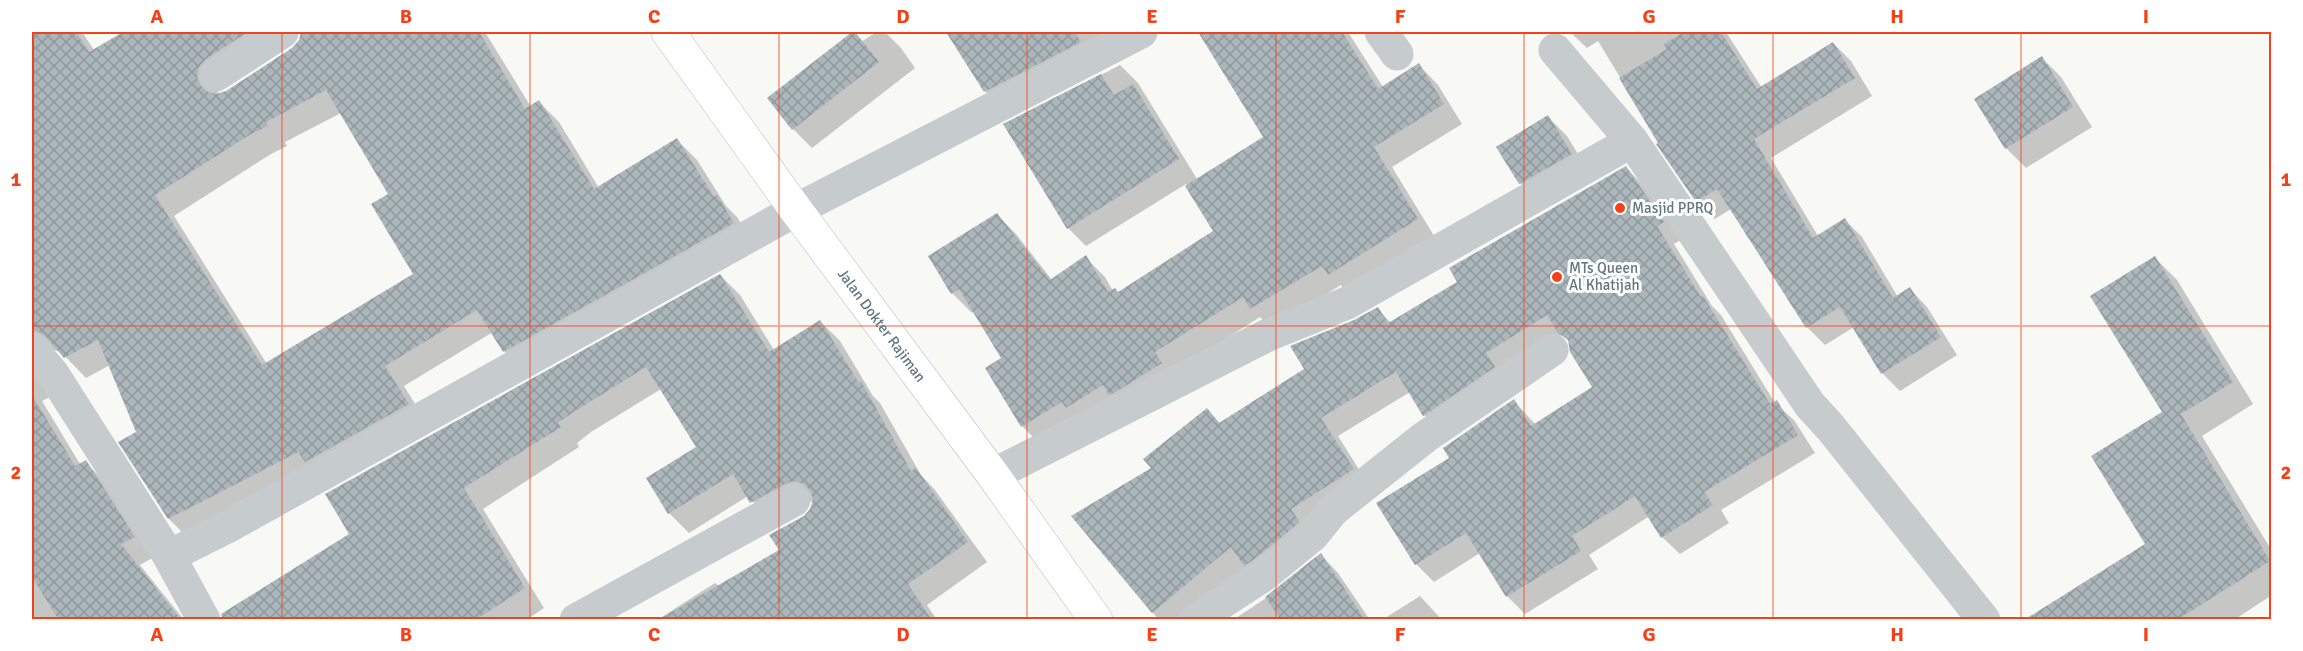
<svg xmlns="http://www.w3.org/2000/svg" width="2303" height="651" font-family="Signika,sans-serif">
<defs>
<pattern id="building-cross-hatch" width="8" height="8" patternUnits="userSpaceOnUse" patternTransform="scale(1.5)"><rect width="8" height="8" fill="#abb6bb"/><path d="M0 0l8 8M0 8l8-8" fill="none" stroke="#8f999d"/></pattern>
</defs>
<rect width="100%" height="100%" fill="#f8f8f5"/>
<g fill="#0003" fill-rule="evenodd">
<path d="M32,32h50l12,18 22,-8 17,-10h352l46,75 8,-5 20,20 40,66 78,-48 20,20 29,46 11,11 16,27 -229,127 -20,-20 -11,-19 -89,54 24,39 -239,114 -20,-20 -48,-77 17,-10 -28,-67 -24,13 -26,-27 -10,-1v47l-8,4 38,63 5,-2 20,20 49,75 -14,8 44,55h-152zM302,33l-2,9 -7,7 -67,43 -9,3 2,-9 73,-50zM341,113l49,81 26,81 -149,89 -93,-148 97,-62 16,-8 -2,-4z"/>
<path d="M877,32h8l16,16 14,20 -103,80 -19,-19 19,-57z"/>
<path d="M948,32h200l-144,79 -19,-20z"/>
<path d="M1200,32h148l35,55 36,-22 19,20 24,39 -70,43 44,72 -87,55 -8,-9 -70,43 -11,-11 -86,55 -133,73 -19,-19 -19,-67 -29,-48 -2,2 -20,-20 45,-78 19,19 36,46 33,-23 20,20 8,14 6,2 96,-61 -29,-48 -100,62 -18,-18 -63,-103 115,-60 18,18 59,96 68,-41z"/>
<path d="M1570,32h156l36,56 71,-45 18,18 21,35 -101,62 47,78 27,-16 17,17 36,60 12,-8 17,18 30,48 -57,36 -18,-18 -28,-46 -29,18 -18,-18 -76,-118 -16,10 -18,-18 -38,-57 1,-1 -62,-102 -11,7z"/>
<path d="M2042,58l19,19 31,50 -66,41 -20,-20 -30,-49z"/>
<path d="M1548,117l19,19 23,38 -50,28 -20,-19z"/>
<path d="M1626,168l18,18 37,54 -7,4 38,62 9,9 54,88 19,17 21,33 -94,57 8,13 -49,31 -18,-17 -14,-20 -59,38 9,14 -73,45 -18,-18 -27,-43 -46,29 -18,-18 35,-106 63,-57 22,24 58,-37 -24,-46 -8,-7 -59,36 -61,62 -18,-18 -14,-23 -72,44 32,51 -164,133h-47l-85,-103 79,-49 54,-58 14,14 85,-54 49,-48 23,-13 13,14 69,-40z"/>
<path d="M2155,258l22,22 76,124 -51,32 70,115v44l-38,25h-158l71,-75 17,-132z"/>
<path d="M720,275l20,20 34,55 46,-29 20,20 33,55 7,7 41,72 14,15 52,72 -60,43 10,15h-280l58,-37 4,3 62,-35 30,-40 3,-10 -9,2 -34,19 -23,-26 -59,37 -20,-20 29,-65 -37,-59 -70,43 -14,11 2,4 -96,62 61,99 -18,12h-285l110,-85z"/>
<path d="M1321,555l17,18 32,47h-137l42,-28z"/>
<path d="M1420,596l22,24h-60z"/>
</g>
<g fill="url(#building-cross-hatch)" fill-rule="evenodd">
<path d="M32,32h44l13,20 34,-20h125l-42,27 -7,8 -2,10 4,9 7,6 8,2 10,-3 66,-43 7,-8 2,-8h178l46,77 14,-9 55,89 83,-51 37,59 3,-2 17,28 -231,129 -26,-42 -92,56 24,38 -104,58 -7,-10 -130,67 -50,-77 18,-10 -38,-92 -34,18 -18,-21 -7,-5 -7,-1zM326,90l62,104 -17,10 42,70 -151,91 -107,-170 96,-61 17,-8 -2,-4z"/>
<path d="M852,32h3l24,30 -87,68 -25,-32z"/>
<path d="M946,32h129l6,10 -97,50z"/>
<path d="M1198,32h144l36,57 41,-26 25,41 -70,43 44,72 -90,56 -6,-9 -72,43 -7,-12 -88,55 7,11 -43,27 -10,5 -6,-10 -37,23 -4,-6 -41,25 -36,-59 16,-10 -42,-69 -8,5 -23,-38 69,-43 53,67 36,-25 22,37 7,-4 3,4 95,-61 -28,-45 78,-49z"/>
<path d="M1684,32h37l36,57 76,-47 22,36 -101,61 59,99 32,-20 48,80 17,-11 31,50 -60,37 -41,-67 -34,21 -89,-139 -21,13 -40,-58 2,-1 -39,-65 48,-29 -3,-5z"/>
<path d="M2042,56l31,51 -68,42 -31,-50z"/>
<path d="M1101,74l13,21 19,-11 46,75 -112,70 -64,-105z"/>
<path d="M1548,115l24,39 -53,30 -23,-37z"/>
<path d="M1626,166l38,56 -7,4 44,71 2,-1 67,108 7,-4 21,35 -94,57 9,13 -52,33 -26,-42 -63,40 9,15 -75,46 -40,-64 -51,32 -39,-62 73,-45 -6,-10 71,-49 17,27 61,-39 -22,-35 -2,-12 -10,-7 -11,-18 -61,38 9,14 -72,49 -27,-44 -75,46 33,51 -63,40 9,13 -47,38 -9,6 -13,-19 -79,66 -81,-97 80,-48 -8,-9 64,-51 12,15 85,-54 -14,-23 64,-26 24,-13 10,16 69,-41 -8,-14z"/>
<path d="M2155,256l78,126 -52,32 89,147 -93,59h-153l121,-76 -54,-88 71,-44 -72,-116z"/>
<path d="M720,274l49,78 51,-32 39,63 2,-2 50,90 5,-3 52,74 -60,42 24,36h-274l121,-70 -10,-15 35,-19 6,-7 3,-9 -2,-8 -7,-8 -10,-3 -9,3 -35,19 -17,-29 -65,40 -22,-36 50,-31 -50,-80 -74,46 -14,10 3,4 -97,61 61,100 -50,32h-252l-2,-6 128,-80 -24,-40z"/>
<path d="M32,395l43,71 11,-6 49,77 -14,7 60,76h-122l-27,-43z"/>
<path d="M1321,553l44,67h-84l-16,-23z"/>
</g>
<g fill="none" stroke-linecap="round" stroke-linejoin="round">
<defs>
<g id="secondary">
<path id="s1" d="M668,32l128,178 197,265 103,145"/>
</g>
</defs>
<use href="#secondary" stroke="#b7bec2" stroke-width="34"/>
<g stroke="#c6cbce" stroke-width="33">
<path d="M1381,32l16,22"/>
<path d="M1555,50l77,91 178,264 21,23 153,192"/>
<path d="M216,75l66,-43"/>
<path d="M32,349l21,25 116,182 35,64"/>
<path d="M993,475l275,-140 79,-32 285,-162"/>
<path d="M169,556l60,-30 567,-316 345,-178"/>
<path d="M576,620l218,-120"/>
<path d="M1195,620l69,-45 49,-40 20,-25 92,-73 127,-87"/>
</g>
<use href="#secondary" stroke="#fff" stroke-width="33"/>
</g>
<path fill="none" stroke="#f54018" stroke-width="1.5" stroke-opacity="0.55" d="M282,32v588M530,32v588M779,32v588M1027,32v588M1276,32v588M1524,32v588M1773,32v588M2021,32v588M32,326h2240"/>
<g fill="#f54018" stroke="#fff" stroke-width="2">
<circle cx="1620" cy="208" r="6"/>
<circle cx="1557" cy="277" r="6"/>
</g>
<g text-anchor="middle" dominant-baseline="central" stroke-width="6" stroke-linejoin="round" paint-order="stroke">
<g font-size="15" fill="#607683" stroke="#fff" text-anchor="start">
<text x="1632" y="208">Masjid PPRQ</text>
<text x="1569" y="268">MTs Queen<tspan x="1569" dy="17">Al Khatijah</tspan></text>
</g>
<g font-size="15" fill="#607683" stroke="#fff">
<text stroke="none"><textPath href="#s1" startOffset="363">Jalan Dokter Rajiman</textPath></text>
</g>
</g>
<rect width="2303" height="651" fill="none" stroke="#ffffff" stroke-width="66"/>
<rect x="33" y="33" width="2237" height="585" fill="none" stroke="#f54018" stroke-width="2"/>
<g font-size="20" text-anchor="middle" font-weight="bold" fill="#f54018">
<text x="157" y="23">A</text>
<text x="406" y="23">B</text>
<text x="654" y="23">C</text>
<text x="903" y="23">D</text>
<text x="1152" y="23">E</text>
<text x="1400" y="23">F</text>
<text x="1649" y="23">G</text>
<text x="1897" y="23">H</text>
<text x="2146" y="23">I</text>
<text x="16" y="186">1</text>
<text x="2286" y="186">1</text>
<text x="16" y="479">2</text>
<text x="2286" y="479">2</text>
<text x="157" y="641">A</text>
<text x="406" y="641">B</text>
<text x="654" y="641">C</text>
<text x="903" y="641">D</text>
<text x="1152" y="641">E</text>
<text x="1400" y="641">F</text>
<text x="1649" y="641">G</text>
<text x="1897" y="641">H</text>
<text x="2146" y="641">I</text>
</g>
</svg>
